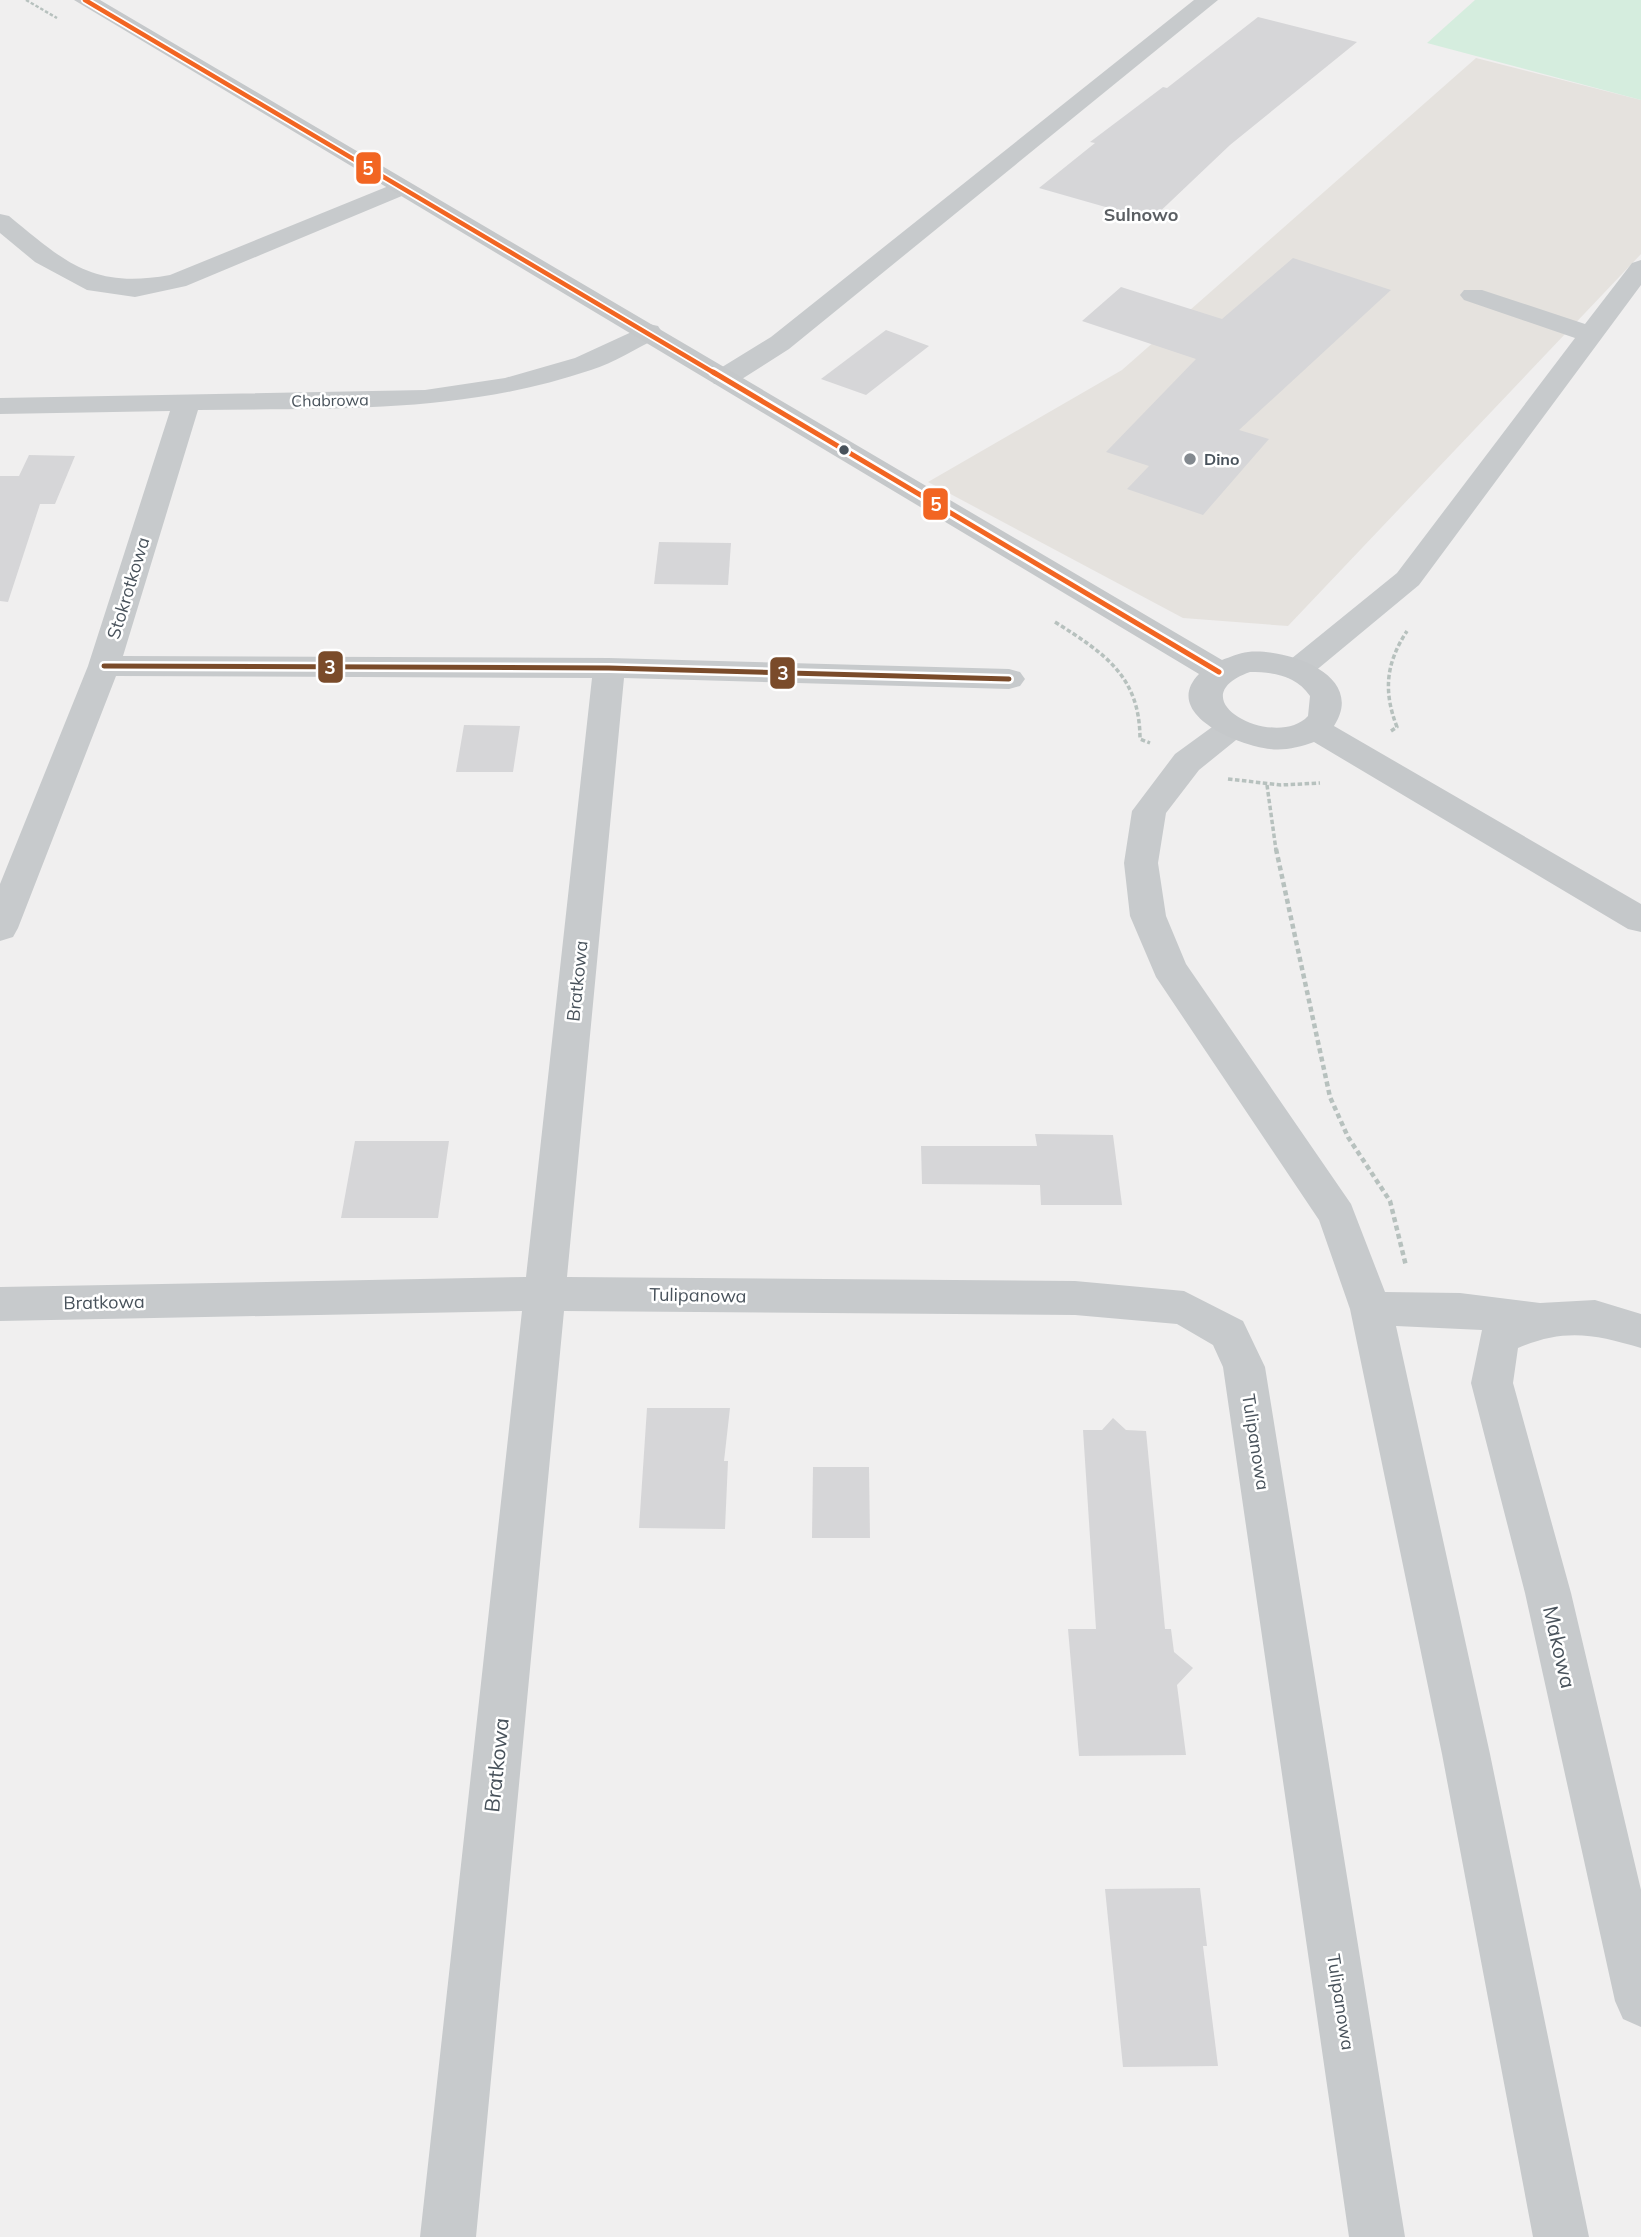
<svg xmlns="http://www.w3.org/2000/svg" width="1641" height="2237" font-family="Mulish,sans-serif">
<rect width="100%" height="100%" fill="#f0efef"/>
<path fill="#e5e2de" d="M1476,58l165,42v154l-353,372 -105,-8 -255,-136 194,-112z"/>
<path fill="#d5edde" d="M1475,0h166v100l-214,-57z"/>
<g fill="#d6d6d8">
<path d="M1258,17l99,25 -127,103 -79,75 -112,-32 56,-45 -5,-1 73,-55 4,1z"/>
<path d="M1293,258l98,32 -152,140 30,9 -66,76 -76,-26 22,-23 -43,-14 90,-93 -114,-38 39,-34 101,32z"/>
<path d="M886,330l43,16 -63,49 -45,-16z"/>
<path d="M29,455l46,1 -20,48h-15l-32,98 -8,-1v-125h19z"/>
<path d="M659,542l72,1 -3,42 -74,-1z"/>
<path d="M464,725l56,1 -7,46h-57z"/>
<path d="M1035,1134l78,1 9,70h-81l-1,-20 -118,-1 -1,-38h116z"/>
<path d="M355,1141h94l-11,77h-97z"/>
<path d="M647,1408h83l-6,53h4l-3,68 -86,-1z"/>
<path d="M1113,1418l13,12 20,1 19,198h6l3,23 19,16 -16,17 9,70 -107,1 -11,-127h28l-13,-199h19z"/>
<path d="M813,1467h56l1,71h-58z"/>
<path d="M1200,1888l7,58h-4l15,120 -95,1 -18,-178z"/>
</g>
<g fill="none" stroke-linecap="round" stroke-linejoin="round">
<path stroke="#b7c1be" stroke-width="2.5" stroke-dasharray="3.5 2" stroke-linecap="butt" d="M26,0l31,18"/>
<g stroke="#b7c1be" stroke-width="3.5" stroke-dasharray="4.5 2.5" stroke-linecap="butt">
<path d="M1055,622c49,31 85,54 85,117l10,4"/>
<path d="M1391,731l6,-4c-14,-36 -11,-64 10,-96"/>
<path d="M1228,779l53,6 39,-2"/>
<path d="M1267,785l9,65"/>
</g>
<path stroke="#b7c1be" stroke-width="4.5" stroke-dasharray="5 3.5" stroke-linecap="butt" d="M1276,849l54,248 18,40 42,64 16,65"/>
<g fill="#c7cacc" fill-rule="evenodd">
<path d="M1194,0h24l-429,349 -55,35h-20l-3,-6 3,-6 57,-35z"/>
<path d="M401,181l8,2 4,5 -4,5 -223,93 -51,11 -48,-7 -52,-28 -35,-29v-19l9,2c57,47 84,73 161,59z"/>
<path d="M1641,260v25l-222,300 -111,92 -11,3 -11,-3 -5,-7 5,-7 111,-90 178,-235 -111,-38 -4,-5 4,-5h18l103,34 47,-61z"/>
<path d="M649,324l9,2 4,6 -4,6c-22,10 -44,25 -67,32 -130,44 -258,38 -393,40l-75,246 486,2 400,11 11,3 5,7 -5,7 -11,3 -385,-11 -57,599 508,4 109,10 59,30 22,46 140,870h-56l-126,-870 -10,-22 -36,-21 -102,-9 -511,-4 -88,926h-56l102,-926 -522,10v-34l526,-10 66,-599 -476,-2 -98,252 -5,9 -13,4v-57l88,-218 82,-255 -170,3v-16l425,-8 80,-12 70,-20z"/>
<path d="M1230,719l11,3 5,7 -5,7 -42,34 -33,43 -8,50 8,53 20,48 165,240 34,88 75,1 80,10 55,-3 46,14v34c-46,-14 -77,-20 -123,0l-5,35 58,210 70,297v137l-18,-8 -8,-18 -90,-408 -54,-210 11,-53 -86,-4 94,428 99,483h-56l-91,-483 -92,-445 -31,-89 -163,-243 -26,-61 -6,-53 8,-52 43,-57 44,-32z"/>
</g>
<path fill="#c5c8ca" fill-rule="evenodd" d="M74,0h26l1122,660c8,-3 17,-7 26,-8 39,-4 119,23 86,74l307,178v28l-13,-3 -314,-187c-14,5 -30,9 -44,7 -30,-3 -110,-35 -71,-75zM1250,672c23,0 46,3 60,24l-2,20c-32,35 -133,-17 -58,-44z"/>
<defs>
<path id="bus-1-far1" d="M85,0l631,374"/>
<path id="bus-1" d="M713,372l506,300"/>
<path id="bus-2" d="M104,666l505,2 400,11"/>
</defs>
<use href="#bus-1-far1" stroke="#fff" stroke-width="8"/>
<use href="#bus-1" stroke="#fff" stroke-width="10"/>
<use href="#bus-2" stroke="#fff" stroke-width="10"/>
<use href="#bus-1-far1" stroke="#f26522" stroke-width="4.5"/>
<use href="#bus-1" stroke="#f26522" stroke-width="5"/>
<use href="#bus-2" stroke="#7a4b2a" stroke-width="5"/>
</g>
<circle fill="#48525b" stroke="#fff" stroke-width="2.5" cx="844" cy="450" r="6"/>
<circle fill="#83898f" stroke="#fff" stroke-width="2.5" cx="1190" cy="459" r="7"/>
<g text-anchor="middle" dominant-baseline="central" stroke-width="5" stroke-linejoin="round" paint-order="stroke">
<g font-size="16" fill="#48525b" stroke="#fff">
<text transform="translate(330 400) rotate(-1)">Chabrowa</text>
</g>
<g font-size="16" font-weight="bold" fill="#48525b" stroke="#fff" text-anchor="start">
<text x="1204" y="459">Dino</text>
</g>
<g font-size="18" font-weight="bold" fill="#5b5f63" stroke="#fff">
<text x="1141" y="214">Sulnowo</text>
</g>
<g font-size="18" fill="#48525b" stroke="#fff">
<text transform="translate(128 588) rotate(-73)">Stokrotkowa</text>
<text transform="translate(577 981) rotate(-84)">Bratkowa</text>
<text transform="translate(698 1295) rotate(1)">Tulipanowa</text>
<text transform="translate(104 1302) rotate(-1)">Bratkowa</text>
<text transform="translate(1256 1442) rotate(81)">Tulipanowa</text>
<text transform="translate(1341 2002) rotate(81)">Tulipanowa</text>
</g>
<g font-size="21" fill="#48525b" stroke="#fff">
<text transform="translate(1560 1647) rotate(77)">Makowa</text>
<text transform="translate(496 1765) rotate(-84)">Bratkowa</text>
</g>
</g>
<g stroke="#fff" stroke-width="2.5">
<rect x="355" y="151" width="27" height="34" rx="7" fill="#f26522"/>
<rect x="922" y="487" width="27" height="34" rx="7" fill="#f26522"/>
<rect x="317" y="650" width="27" height="34" rx="7" fill="#7a4b2a"/>
<rect x="769" y="656" width="27" height="34" rx="7" fill="#7a4b2a"/>
</g>
<g font-size="19" text-anchor="middle" font-weight="bold" fill="#fff">
<text x="368" y="175">5</text>
<text x="936" y="511">5</text>
<text x="330" y="674">3</text>
<text x="783" y="680">3</text>
</g>
</svg>
